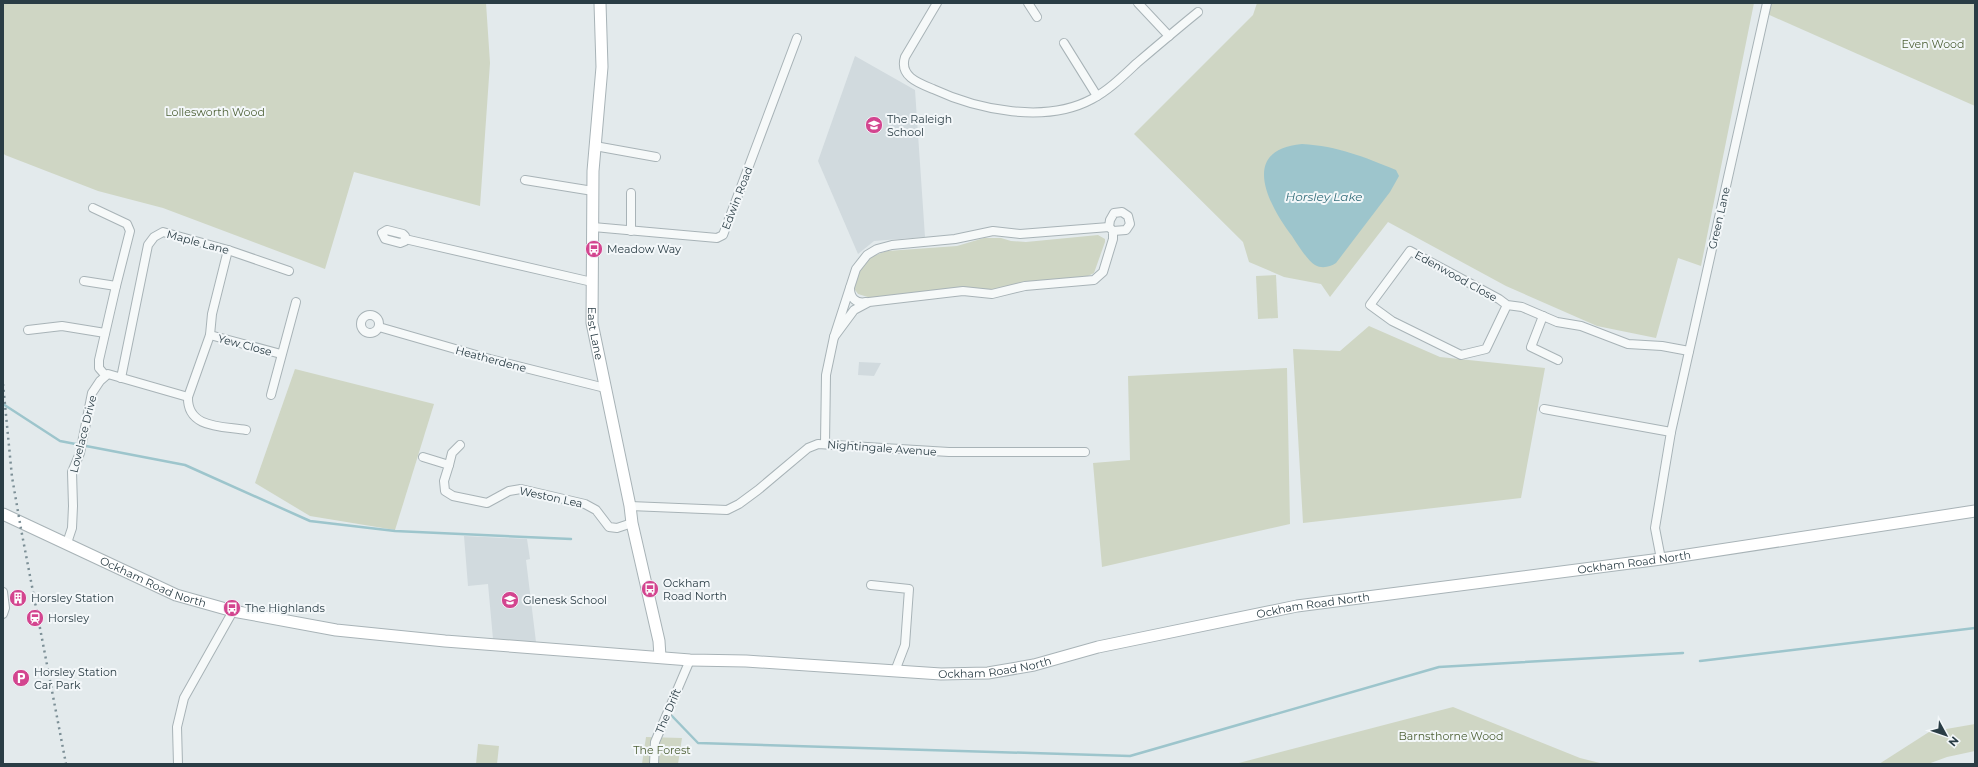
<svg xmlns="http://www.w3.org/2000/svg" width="1978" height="767" font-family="Montserrat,sans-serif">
<rect width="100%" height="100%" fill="#e3eaec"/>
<g fill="#d1dade">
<path d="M855,56l60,34 10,147 -51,4 -16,13 -40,-93z"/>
<path d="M859,362l22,1 -7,13 -16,-1z"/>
<path d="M464,536l63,3 3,20 -4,1 10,82 -43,-3 -5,-55 -20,2z"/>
</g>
<g fill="#cfd6c4">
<path d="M3,3h483l4,60 -10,143 -126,-34 -29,97 -162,-61 -65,-17 -93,-36 -2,-2z"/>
<path d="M1257,3h497l-53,263 -23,-8 -22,80 -59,-12 -91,-40 -118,-64 -58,75 -9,-13 -37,-7 -35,-15 -6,-20 -109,-108 119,-119z"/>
<path d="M1767,3h208v103l-210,-93z"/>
<path d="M1098,235l7,4v3l-11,31 -8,4 -94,15 -25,-5 -96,11 -13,-4 -5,-7 6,-18 11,-12 17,-6 70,-5 27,-8h17l10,3 15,1z"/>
<path d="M1276,275l2,43 -20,1 -2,-43z"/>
<path d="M1369,326l71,31 105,11 -24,130 -218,25 -10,-174 47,2z"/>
<path d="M1287,368l3,156 -188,43 -9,-104 37,-3 -2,-84z"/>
<path d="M295,369l139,35 -39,126 -85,-14 -55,-33z"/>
<path d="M1453,707l127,51 24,6h-369z"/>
<path d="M1975,724v27l-28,6 -19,7h-49l50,-32z"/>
<path d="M646,737l36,1 -4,26h-36z"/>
<path d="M478,744l21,2 -2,18h-21z"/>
</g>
<path fill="#9dc5cc" d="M1302,144c36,2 62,13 94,26l3,6 -9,16 -54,71c-6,4 -14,6 -21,2 -7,-4 -18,-21 -23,-29 -24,-32 -53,-86 10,-92z"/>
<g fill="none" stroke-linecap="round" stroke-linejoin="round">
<g stroke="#9dc5cc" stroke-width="2.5">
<path d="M3,404l57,37 125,24 125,56 85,10 176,8"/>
<path d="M1700,661l275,-33"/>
<path d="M672,716l26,27 432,13 309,-89 244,-14"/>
</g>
<defs>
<g id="street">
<path d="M937,3l-32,54c-6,19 13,26 28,32 45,21 113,35 159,10 17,-9 31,-23 45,-36 20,-17 40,-34 61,-51"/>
<path d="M1028,3l9,14"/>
<path d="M1138,3l31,33"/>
<path d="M1064,43l33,53"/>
<path d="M595,146l61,11"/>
<path d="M525,180l68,11"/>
<path d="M631,193v38"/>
<path d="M93,208l34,16 3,7 -14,55 -17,74v8l6,7"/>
<path d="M593,227l124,11 6,-3 74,-197"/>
<path d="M1109,227l4,4v8l-10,33 -9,8 -69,6 -33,8 -29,-3 -94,11 -15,8 -20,27 22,-68 11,-14 10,-6 15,-4 63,-6 38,-8 27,3z"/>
<path d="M1109,227l1,-7 4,-7 8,-1 6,4 2,8 -4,6 -13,1"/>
<path d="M387,230l16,4 2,2v5l-5,2 -15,-4 -3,-6z"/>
<path d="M405,239l187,43"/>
<path d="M84,281l32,5"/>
<path d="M850,288c0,10 6,16 16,14"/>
<path d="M1507,305l-21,44 -25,6 -69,-34 -22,-16 40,-54 89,48 8,6 15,2 35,15 24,4 47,18 34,2 27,5"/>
<circle cx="370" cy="324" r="9"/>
<path d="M1543,316l-12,31 27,13"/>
<path d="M379,327l111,32 115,29"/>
<path d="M28,330l34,-4 43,7"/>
<path d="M210,335l71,19"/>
<path d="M121,378l27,-133 6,-8 9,-5 65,18 61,21"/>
<path d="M271,395l25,-93"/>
<path d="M188,397c-1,32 35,29 58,33"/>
<path d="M1544,409l127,23"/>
<path d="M825,443l1,-68 8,-38"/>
<path d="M423,457l26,8 -5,16 1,10 8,5 34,7 22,-12 12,-2 64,15 11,6 13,17 8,1 15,-5"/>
<path d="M449,465l3,-12 8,-8"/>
<path d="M630,506l97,4 12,-6 19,-14 50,-42 10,-4 131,8h136"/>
<path d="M67,543l5,-15 1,-22 -1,-34 8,-19 12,-60 8,-12 8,-7 80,23 22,-62 2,-21 16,-64"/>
<path d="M1661,559l-6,-31 16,-96 96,-429"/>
<path d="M871,585l38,4 -4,56 -10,26"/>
<path d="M3,592l2,16 -2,6"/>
<path d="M178,764l-1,-37 7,-29 49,-87"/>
<path d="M654,764l1,-22 35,-82"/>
</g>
<g id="secondary">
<path id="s1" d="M600,3l2,64 -9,104 -1,152 38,183 2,17 27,118 1,16"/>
<path id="s2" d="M3,514l173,81 57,16 103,19 109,11 245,19 56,1 195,13 47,-1 46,-8 64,-18 199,-41 364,-47 314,-48"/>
</g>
</defs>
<use href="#street" stroke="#a8b3b7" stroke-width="10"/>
<use href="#secondary" stroke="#a8b3b7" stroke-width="13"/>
<use href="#street" stroke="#f6f9f9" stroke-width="8"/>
<use href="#secondary" stroke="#fff" stroke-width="11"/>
<path stroke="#7c8f96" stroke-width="2.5" stroke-dasharray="2 4" stroke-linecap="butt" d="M3,384l9,93 9,52 45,235"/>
</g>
<defs>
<symbol id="school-disc" viewBox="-11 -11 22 22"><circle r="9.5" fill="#d3458f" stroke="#f3f7f9"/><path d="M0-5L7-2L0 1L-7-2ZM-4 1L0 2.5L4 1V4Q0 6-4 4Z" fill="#fff"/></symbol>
<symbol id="bus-disc" viewBox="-11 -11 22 22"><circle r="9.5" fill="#d3458f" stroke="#f3f7f9"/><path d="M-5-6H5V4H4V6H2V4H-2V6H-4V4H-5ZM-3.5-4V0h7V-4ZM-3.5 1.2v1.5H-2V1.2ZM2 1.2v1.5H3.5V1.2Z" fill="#fff"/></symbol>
<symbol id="building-disc" viewBox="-11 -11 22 22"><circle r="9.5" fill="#d3458f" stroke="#f3f7f9"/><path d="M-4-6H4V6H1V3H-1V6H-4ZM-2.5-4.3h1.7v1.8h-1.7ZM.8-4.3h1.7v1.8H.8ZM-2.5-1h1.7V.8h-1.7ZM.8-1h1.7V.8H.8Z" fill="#fff"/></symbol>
<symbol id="station-disc" viewBox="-11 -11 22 22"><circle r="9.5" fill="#d3458f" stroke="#f3f7f9"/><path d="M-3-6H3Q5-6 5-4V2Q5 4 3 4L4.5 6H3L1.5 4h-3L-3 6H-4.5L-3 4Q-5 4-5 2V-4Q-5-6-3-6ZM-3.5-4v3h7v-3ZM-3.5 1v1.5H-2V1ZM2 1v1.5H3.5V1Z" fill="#fff"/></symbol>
<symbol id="parking-disc" viewBox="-11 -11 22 22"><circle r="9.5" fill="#d3458f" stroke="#f3f7f9"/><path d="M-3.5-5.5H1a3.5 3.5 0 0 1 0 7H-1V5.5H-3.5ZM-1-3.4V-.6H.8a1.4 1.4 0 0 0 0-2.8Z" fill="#fff"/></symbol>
</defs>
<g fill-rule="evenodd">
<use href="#school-disc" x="864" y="115" width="20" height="20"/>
<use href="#bus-disc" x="584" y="239" width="20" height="20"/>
<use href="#bus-disc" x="640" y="579" width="20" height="20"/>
<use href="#building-disc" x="8" y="588" width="20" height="20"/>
<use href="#school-disc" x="500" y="590" width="20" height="20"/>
<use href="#bus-disc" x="222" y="598" width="20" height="20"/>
<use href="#station-disc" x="25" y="608" width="20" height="20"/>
<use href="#parking-disc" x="11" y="668" width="20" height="20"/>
</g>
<g text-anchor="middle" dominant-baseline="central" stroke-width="4" stroke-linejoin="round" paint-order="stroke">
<g font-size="11" fill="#4e6137" stroke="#f3f7f9">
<text x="1933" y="44">Even Wood</text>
<text x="215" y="112">Lollesworth Wood</text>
<text x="1451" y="736">Barnsthorne Wood</text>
<text x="662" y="750">The Forest</text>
</g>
<g font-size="11" fill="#2a3d45" stroke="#f3f7f9" text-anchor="start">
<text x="887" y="119">The Raleigh<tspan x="887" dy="13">School</tspan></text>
<text x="607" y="249">Meadow Way</text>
<text x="663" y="583">Ockham<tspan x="663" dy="13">Road North</tspan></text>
<text x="31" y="598">Horsley Station</text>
<text x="523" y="600">Glenesk School</text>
<text x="245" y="608">The Highlands</text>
<text x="48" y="618">Horsley</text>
<text x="34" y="672">Horsley Station<tspan x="34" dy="13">Car Park</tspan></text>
</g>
<g font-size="11" fill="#2a3d45" stroke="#f3f7f9">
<text transform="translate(737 198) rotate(-69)">Edwin Road</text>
<text transform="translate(1719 218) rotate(-77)">Green Lane</text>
<text transform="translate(198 242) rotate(15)">Maple Lane</text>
<text transform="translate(1456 276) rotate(29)">Edenwood Close</text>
<text stroke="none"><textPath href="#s1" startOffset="331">East Lane</textPath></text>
<text transform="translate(245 345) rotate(15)">Yew Close</text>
<text transform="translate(491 359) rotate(15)">Heatherdene</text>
<text transform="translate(83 434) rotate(-76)">Lovelace Drive</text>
<text transform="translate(882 448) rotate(4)">Nightingale Avenue</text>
<text transform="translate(551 497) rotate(12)">Weston Lea</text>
<text stroke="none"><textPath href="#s2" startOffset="1665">Ockham Road North</textPath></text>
<text stroke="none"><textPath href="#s2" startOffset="165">Ockham Road North</textPath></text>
<text stroke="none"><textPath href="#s2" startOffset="1341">Ockham Road North</textPath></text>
<text stroke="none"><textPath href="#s2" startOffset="1016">Ockham Road North</textPath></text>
<text transform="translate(668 711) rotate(-67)">The Drift</text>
</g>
<g font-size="12" font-style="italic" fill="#326d7a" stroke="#f3f7f9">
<text x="1324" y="196">Horsley Lake</text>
</g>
</g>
<rect width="1978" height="767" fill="none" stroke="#2a3d45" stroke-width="8"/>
<g transform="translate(1946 735) rotate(130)" stroke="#f3f7f9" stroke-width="3" paint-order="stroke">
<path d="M0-3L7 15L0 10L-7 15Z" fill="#2a3d45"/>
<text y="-6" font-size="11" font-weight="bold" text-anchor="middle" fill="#2a3d45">N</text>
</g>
</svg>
